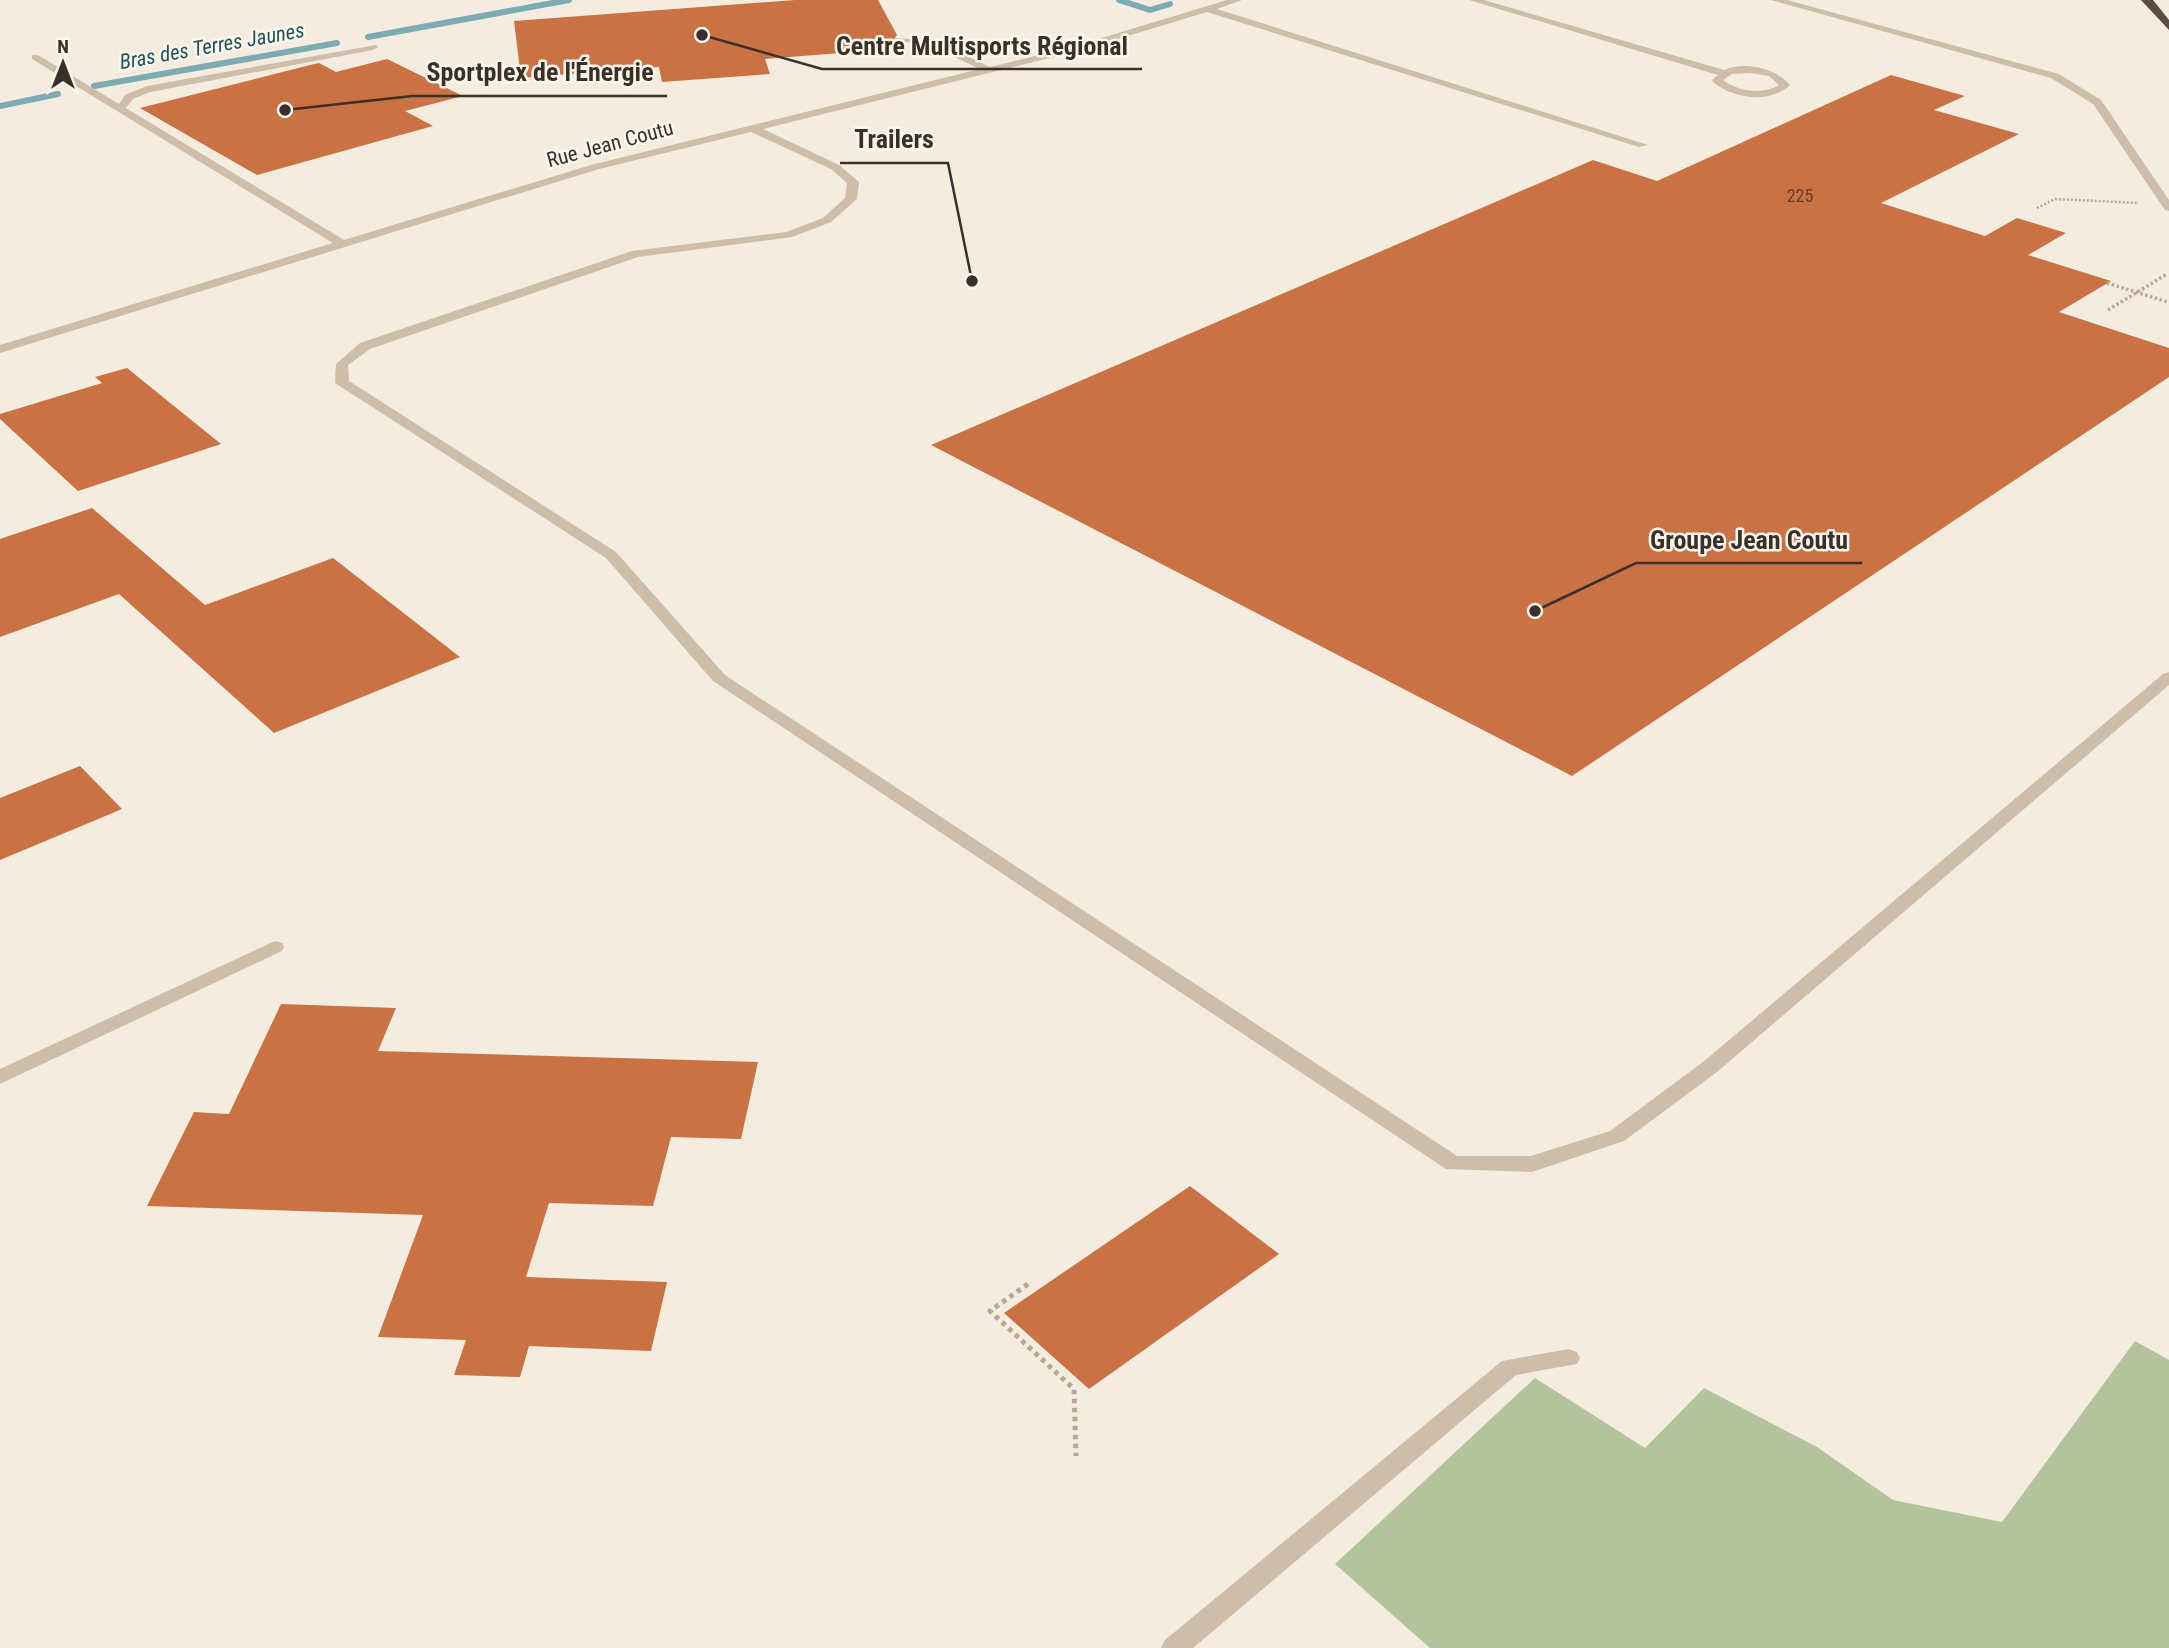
<svg xmlns="http://www.w3.org/2000/svg" width="2169" height="1648" font-family="'Roboto Condensed',sans-serif">
<rect width="100%" height="100%" fill="#f4ecde"/>
<path fill="#b3c49d" d="M2135,1341l34,19v288h-739l-95,-84 200,-186 110,70 59,-60 113,59 76,53 109,22z"/>
<g fill="none" stroke-linecap="round" stroke-linejoin="round">
<g stroke="#7cabb2" stroke-width="6">
<path d="M1119,0l31,10 20,-6"/>
<path d="M368,37l201,-37"/>
<path d="M94,86l243,-43"/>
<path d="M0,106l58,-12"/>
</g>
</g>
<g fill="#cb7245">
<path d="M795,0h83l19,35 -5,7 9,2 2,4 -138,11 5,15 -108,8 -3,-15 -138,11 -7,-57z"/>
<path d="M387,59l76,37 -58,15 28,15 -176,49 -117,-67 170,-43 9,-2 17,9z"/>
<path d="M1891,75l74,21 -31,14 85,24 -138,69 104,33 32,-18 49,15 -38,22 83,26 -52,31 110,36v29l-597,399 -641,-331 662,-285 64,21z"/>
<path d="M127,368l94,76 -143,47 -78,-72v-5l102,-31 -7,-6z"/>
<path d="M92,508l113,97 128,-47 127,99 -186,76 -155,-139 -119,43v-98z"/>
<path d="M80,766l42,43 -122,51v-62z"/>
<path d="M281,1004l115,4 -18,43 380,11 -17,77 -70,-2 -18,69 -104,-3 -23,74 141,5 -16,69 -122,-5 -9,31 -66,-2 12,-35 -88,-3 45,-122 -276,-9 47,-94 35,2z"/>
<path d="M1190,1186l89,68 -190,135 -85,-76z"/>
</g>
<g fill="none" stroke-linecap="round" stroke-linejoin="round">
<path stroke="#b9a793" stroke-width="2.5" stroke-dasharray="2 2" stroke-linecap="butt" d="M2037,208l18,-9 84,4"/>
<g stroke="#b9a793" stroke-width="3.5" stroke-dasharray="2.5 2.5" stroke-linecap="butt">
<path d="M2107,283l61,19"/>
<path d="M2108,310l59,-36"/>
</g>
<path stroke="#b9a793" stroke-width="5" stroke-dasharray="4.5 4.5" stroke-linecap="butt" d="M1028,1284l-38,27 84,78 2,67"/>
<g fill="#cdbda9" fill-rule="evenodd">
<path d="M1227,0h15l-25,9 431,136 -9,2 -432,-135 -129,39 -315,78 76,36 20,17 -2,17 -26,23 -39,15 -154,20 -268,92 -22,16 1,16 267,171 109,123 732,481h74l79,-25 93,-69 460,-388 6,-2v13l-452,387 -93,69 -92,31 -86,-3 -733,-488 -107,-123 -271,-175 1,-19 24,-21 272,-92 154,-19 37,-14 22,-20 2,-15 -16,-14 -80,-37 -152,37 -599,184v-8l333,-102 -301,-184v-4h6l81,49 6,-9 22,-9 229,-41 2,2 -5,3 -223,42 -17,7 -7,9 218,132 247,-75 389,-96 -49,-23 -37,-6 2,-2 40,3 54,26 82,-20z"/>
<path d="M1469,0h15l240,70c22,-9 51,-2 66,15 -20,19 -57,14 -77,-3l-1,-2 6,-5zM1751,73l18,3 10,9c-17,10 -40,7 -56,-5l9,-6z"/>
<path d="M1771,0h16l272,74 42,26 68,100v11l-4,-1 -72,-106 -42,-26z"/>
<path d="M275,941l7,2 2,4 -2,4 -282,133v-15z"/>
<path d="M1569,1349l8,3 3,6 -3,6 -61,11 -323,273h-32l4,-8 337,-279z"/>
</g>
<path fill="#5b4b40" fill-rule="evenodd" d="M2141,0h12l16,20v10z"/>
</g>
<g text-anchor="middle" dominant-baseline="central" stroke-width="5" stroke-linejoin="round" paint-order="stroke">
<g font-size="18" fill="#5e4030">
<text x="1800" y="195">225</text>
</g>
<g font-size="21" font-style="italic" fill="#1d535d" stroke="#fbf5eb">
<text transform="translate(212 46) rotate(-10)">Bras des Terres Jaunes</text>
</g>
<g font-size="21" fill="#3a3029" stroke="#fbf5eb">
<text transform="translate(610 144) rotate(-15)">Rue Jean Coutu</text>
</g>
</g>
<path fill="none" stroke="#3a3029" stroke-width="2.5" d="M702 35L822 69H1142M285 110L412 96H667M972 281L948 163H840M1535 611L1636 563H1862"/>
<g fill="#3a3029" stroke="#fbf5eb" stroke-width="2.5">
<circle cx="702" cy="35" r="7"/>
<circle cx="285" cy="110" r="7"/>
<circle cx="972" cy="281" r="7"/>
<circle cx="1535" cy="611" r="7"/>
</g>
<g font-size="26" text-anchor="middle" font-weight="bold" fill="#3a3029" stroke="#fbf5eb" stroke-width="5" stroke-linejoin="round" paint-order="stroke">
<text x="982" y="55">Centre Multisports Régional</text>
<text x="540" y="81">Sportplex de l'Énergie</text>
<text x="894" y="148">Trailers</text>
<text x="1749" y="549">Groupe Jean Coutu</text>
</g>
<g transform="translate(63 63)" stroke="#fbf5eb" stroke-width="5" paint-order="stroke">
<path d="M0-5L12 26L0 18L-12 26Z" fill="#3a3029"/>
<text y="-10" font-size="19" font-weight="bold" text-anchor="middle" fill="#3a3029">N</text>
</g>
</svg>
